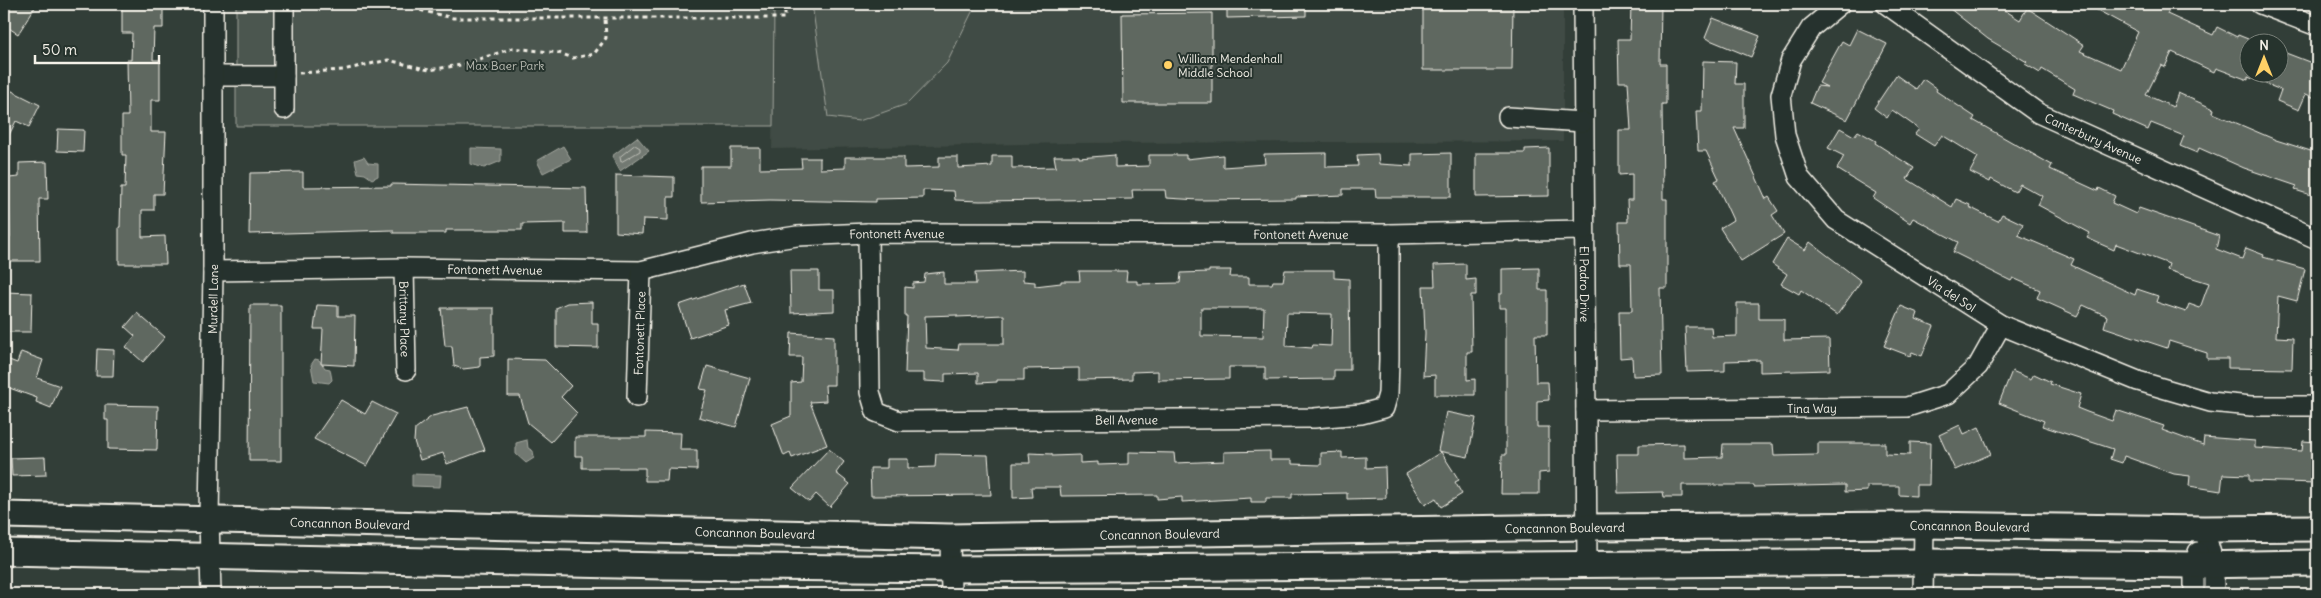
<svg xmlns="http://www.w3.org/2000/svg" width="2321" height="598" font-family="Delius,sans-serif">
<rect width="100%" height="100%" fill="#323e38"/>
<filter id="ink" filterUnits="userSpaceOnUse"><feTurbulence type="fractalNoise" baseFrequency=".02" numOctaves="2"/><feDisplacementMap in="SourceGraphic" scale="10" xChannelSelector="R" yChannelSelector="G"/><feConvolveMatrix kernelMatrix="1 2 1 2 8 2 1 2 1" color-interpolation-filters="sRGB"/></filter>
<g filter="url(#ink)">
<path fill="#404b44" d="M774,4h789v137l-495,2 -296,6z"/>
<g fill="#4c564f" stroke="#a0a49c">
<path d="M236,4h538l-1,122h-537z"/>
<path d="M812,4h161v6l-26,53 -40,41 -48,17 -31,-4z"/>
</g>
<g fill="#727972" stroke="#a6a9a1">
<path d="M637,137l12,14 -29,20 -8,-15z"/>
<path d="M563,146l8,13 -28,14 -6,-12z"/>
<path d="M471,148l30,1v12l-17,7 -13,-4z"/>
<path d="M364,157l4,6 10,1v12l-6,3 -7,-5 -7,-1 -3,-13z"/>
<path d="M315,359l4,1 6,8 5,1 2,11 -3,3 -15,-2 -3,-16z"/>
<path d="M527,440l1,8 5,3 1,7 -8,5 -10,-9v-11z"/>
<path d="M412,474l29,1 -1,12 -28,-1z"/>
</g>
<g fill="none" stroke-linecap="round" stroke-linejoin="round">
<path stroke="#c0c1b9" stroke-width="1" d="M635,145l5,3v3l-19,11 -1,-5z"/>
</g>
<g fill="#5f6861" stroke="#f4f1e8" fill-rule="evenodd">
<path d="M4,4h33l-19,30 -14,-9z"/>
<path d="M122,4h41v24h-9l-1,32h7v40h-9v32h15l-3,62h-9v16h-12v27l23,-1 1,28h-47v-37h1l1,-39h4l1,-33h-4v-39h6l-1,-56h4l1,-27h-10z"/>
<path d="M1227,4h79v12l-79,2z"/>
<path d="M1423,4h90l-1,66h-89z"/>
<path d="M1631,4h30l-1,60h6v40h-4l1,95h4v89h-7l2,87 -29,1 -1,-19 -12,1 -1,-47h13l-1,-47h-11l-1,-42h9l-1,-22h5v-26l-13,1v-45h12l-3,-48h-9l-1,-43h12z"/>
<path d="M1944,4h51l25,16 7,-12 57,37 -4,6 41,18 17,-37 -52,-28h86l-5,10 46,21 4,-8 20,10 1,-2 10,4v33h30v-22l39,15v34l-11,-5 -7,16 -22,-9 4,-11 -33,-13v3l-32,-12 -2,4 -42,-20 -7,15 -4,-2 -15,30 27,12 5,-14 36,16 -1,4 63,27 41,13v34l-3,9 -19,-6 2,-4 -53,-18 -45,-20 -2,5 -17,-7 4,-10 -33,-13 -3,7 -36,-16 1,-3 -40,-17 2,-5 -33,-20 -2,4 -15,-9 2,-2 -39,-23z"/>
<path d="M1212,13v90h-89l-1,-89z"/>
<path d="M1713,18l47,18 -9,21 -46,-19z"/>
<path d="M1857,29l30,15 -40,76 -37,-17 7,-17 10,1 -8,-4 23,-42 7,4z"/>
<path d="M1703,61l33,1 -1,22h9v44h-10l32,71 3,-2 9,14 -6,4 12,19 -43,27 -21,-33 13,-8 -18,-39 4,-2 -13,-28h-8l-2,-40h6z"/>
<path d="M1896,75l20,14 7,-10 14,10 -1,2 39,26 -2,3 79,45 -2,4 48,22 1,-3 16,8 -3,7 24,11 3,-6 80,28 -3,13 26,10 4,-11 18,7 -1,2 42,12 -8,32 -19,-5 -2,41 17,1 -1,31 -64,-1v-9h-21v-6l-38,-12 -2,7 -63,-21 3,-11 -24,-11 -6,11 -40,-18 3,-8 -27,-12 -2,3 -58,-29 5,-10 -45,-24 -3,5 -37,-25 3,-5 -39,-24 7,-13 -16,-8 12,-20 14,8 4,-5 18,10 -1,2 39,25 -7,11 45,28 4,-8 14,6 -1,2 29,14 4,-7 21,10 -5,11 56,24 -3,6 64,30 2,-6 21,7 -2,6 30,10 3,-8 11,4 9,-25 -42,-13 2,-6 -53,-20 -2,6 -27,-12 3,-5 -52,-28 4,-9 -22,-12 -5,8 -24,-13 -1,3 -20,-10 8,-15 -36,-22 -8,11 -19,-12 4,-5 -27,-19 -5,8 -13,-10z"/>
<path d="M4,87l36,18 -11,22 -13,-6 -12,24z"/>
<path d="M58,129l26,1 -1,22 -26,-1z"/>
<path d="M731,148h29v21l42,-1 -1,-10h19v11l25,-1v-11h59v11l35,-1v-10h19v11l34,-2v-10h20v12l44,-1 -2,-11h25v2l36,-3v12l34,-1v-11h37v4l37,-4v12l42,-3 -1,-10 62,-1v14l32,-1 -1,-11 21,-1 1,10 33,2v-12l39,-1v44h-75l-1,-8h-32v6l-47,2v2l-97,1 -33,-2 -1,-8h-33l1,9 -153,2 -25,-1 -1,-9 -31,-1v8l-47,1v3l-106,-2 -69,2v-36h30z"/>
<path d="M1549,148v48l-73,1v-44h49v-4z"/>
<path d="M47,162l1,37h-9l1,62h-36v-24h6l-1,-59 10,-1v-14z"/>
<path d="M303,172v15l88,-1v-2l195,4 1,45h-22v-10l-43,1v6h-76v3h-53v-3l-144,4 1,-61z"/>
<path d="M616,175l58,2v20h-6v23l-25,-1 -1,15 -26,-2z"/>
<path d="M1787,239l18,11 5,-8 51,39 -24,34 -36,-25 -2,4 -18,-10 6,-10 -15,-10z"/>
<path d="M1466,264v16l10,-1v16h-5l1,57h-5v28l8,-1v16h-40v-20l-12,1 2,-43 -2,-47h12l-1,-21z"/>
<path d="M1539,268v22h8v45h-12l1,47h12l1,18 -12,1v26h12v45l-10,1v21h-38l1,-39h4v-147h-7v-14h3v-25z"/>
<path d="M1209,270h22l-1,7h19v7h23l1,-3h10l2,-11h49v8l15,1 1,91h-16v9l-69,1v-13h-36v12l-71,1v-9l-26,1v7l-53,1v-12l-55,1v11h-27v2l-19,1v-10l-33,1v8l-21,-1v-8h-19l2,-57h-2v-29l8,1v-5l11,-1 1,-8 19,-2v12h32l-1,-11 48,-2v10l12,1v4l26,-3v-2h19l-1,-10h48l-1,10h11v3l43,-1 1,-10 28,-1zM1201,308h63l-1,29 -62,-1zM1287,313l45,1 -1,32 -18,-1 -1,3 -26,-2zM957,315v2l47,-2v29h-45l-1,6 -32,-2 -1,-32z"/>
<path d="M790,271h29v19h15v21l-43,2z"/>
<path d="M744,283l7,20 -26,7 4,15 -39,13 -11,-33z"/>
<path d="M4,292l28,1 -1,39h-27z"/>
<path d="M592,302v21h6v25l-42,-1v-39l11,-5z"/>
<path d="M1737,303h22v16h25v21l45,-1 1,31 -70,2v-12l-35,1v10l-38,1 -2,-45h26l1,10 25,-1z"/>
<path d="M250,305h31v156h-32z"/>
<path d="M317,305l21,1v10h17l-1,50 -33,-2 2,-35h-9z"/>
<path d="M1901,306l17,7 -2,6 18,7 -12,30 -10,-4 -2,4 -26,-10z"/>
<path d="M441,308h53v48l-14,1v10l-17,2 -9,-3 -2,-20h-7z"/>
<path d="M137,313l28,24 -22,25 -17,-15 9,-11 -10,-9z"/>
<path d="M791,333l43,3v49h-9l1,16 -16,1 17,43 -35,13 -2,-5 -6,3 -12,-32 19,-8v-33l10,-1 1,-25h-12z"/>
<path d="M97,349l17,1 -1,26h-17z"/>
<path d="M21,352l22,8 -6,18 23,8 -9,22 -15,-6 1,-4 -33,-12v-28l13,5z"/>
<path d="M508,359l37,1 26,26 -10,11 16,16 -26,29 -23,-19 -8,-27h-12z"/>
<path d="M707,366l43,12 -14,49 -37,-10 8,-27 -7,-1z"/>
<path d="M2012,371l19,8 3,-5 17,8 -1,2 31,10 -4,14 10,4 25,9 4,-11 48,16 -2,4 41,15 1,-8 51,4v7l47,3 1,-10 14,1v41l-68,-2v-6l-26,-1 -2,17 -32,-5 1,-10 -16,-2 -50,-18 -2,7 -12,-4 3,-10 -71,-23 2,-5 -45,-18z"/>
<path d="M341,400l24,14 7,-12 24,12 -29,52 -53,-27z"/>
<path d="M105,405l53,1 -1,44 -49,-1v-29h-3z"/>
<path d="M468,407l17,43 -38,14 -4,-11 -23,7 -6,-19 1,-12 17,-13z"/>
<path d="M1446,412l30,6 -8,39 -30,-6z"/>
<path d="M1960,425l4,9 15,-7 12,27 -36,16 -16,-35z"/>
<path d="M646,432l35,1 -1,17h17v20l-29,-1 -1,12h-22v-13h-63v-12h-7v-19h71z"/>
<path d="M1910,442l20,1 -1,42h-13v11l-17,-1v-9h-32v5l-22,1v-7l-91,2v-2h-72v12h-18l-1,-5 -45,1 -1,-39h22v-9l45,-1v14l38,-1 1,-13h50l1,12 44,-1v-12h67v11l25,1z"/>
<path d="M829,449l15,13 -8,11 14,11 -20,23 -14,-13 -7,8 -17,-14z"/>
<path d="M1270,451v9h22v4l29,1v-12l21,-1v6l24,-1v11l19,-1 1,31 -39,1v-6l-55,1v4h-26v4h-15v-4l-69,4v-5l-25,2v-4l-96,1 -1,-9h-29l1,10 -19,1v-35h17l-1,-10 23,1v2l28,-1v8l18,-1v3l31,-1v-12l45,1 1,10 49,-2v-9z"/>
<path d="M1441,452l18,28 -4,2 7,12 -21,13 -5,-9 -11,7 -19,-31z"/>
<path d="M936,454l52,1 3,40 -120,1 -1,-28h17v-9h21v9l27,-1z"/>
<path d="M45,457l1,18 -34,1 -1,-18z"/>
</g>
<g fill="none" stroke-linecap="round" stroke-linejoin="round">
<defs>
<g id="minor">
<path id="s1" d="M1583,4l4,559"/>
<path id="s2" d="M1840,4l-29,24 -20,32 -10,35 4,40 14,42 37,43 165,105 137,56 72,21 41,4h66"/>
<path id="s3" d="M1886,4l152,109 279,126"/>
<path d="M2260,4l57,22"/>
<path d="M213,76h71"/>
<path d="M284,109v-105"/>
<path d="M1508,117l75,5"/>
<path id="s4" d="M868,233l2,159 6,20 23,9 415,-3 47,-4 23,-6 4,-14 1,-35v-125"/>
<path id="s5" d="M404,268l2,102"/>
<path id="s6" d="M213,271l191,-3 237,3 111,-28 45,-7 71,-3 521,1 195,-4"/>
<path id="s7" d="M637,397l4,-126"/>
<path id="s8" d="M1586,410l321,-3 41,-13 30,-28 23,-41"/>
<path d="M2204,529l10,35v30"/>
<path d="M950,537l1,57"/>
<path id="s9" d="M211,594l-2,-76 4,-247v-267"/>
<path d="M1923,594l1,-69"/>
<path d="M2194,594v-29l4,-13"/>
</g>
<g id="major">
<path id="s10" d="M4,515l946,22 637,-10 337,-2 280,4 113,-1"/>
<path d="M4,552l659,14 288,3 973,-7 270,3 123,-2"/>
</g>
</defs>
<use href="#minor" stroke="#f4f1e8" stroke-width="22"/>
<use href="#major" stroke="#f4f1e8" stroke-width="29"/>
<g stroke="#f4f1e8" stroke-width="3" stroke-dasharray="4 4" stroke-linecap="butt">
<path d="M301,5h97l55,13h332v-14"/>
<path d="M299,73l44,-3 45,-10 41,10 32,-5 52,-17 46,5 14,5 21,-4 12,-16 -1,-20"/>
</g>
<use href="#minor" stroke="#26332d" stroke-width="19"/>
<use href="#major" stroke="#26332d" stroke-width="25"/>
</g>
</g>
<circle fill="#ffd166" stroke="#26332d" stroke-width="2" cx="1168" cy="65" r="5"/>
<g text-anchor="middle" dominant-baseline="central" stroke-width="4" stroke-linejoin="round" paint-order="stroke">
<g font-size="12" fill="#f4f1e8" stroke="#26332d" text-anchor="start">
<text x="1178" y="58">William Mendenhall<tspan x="1178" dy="14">Middle School</tspan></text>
</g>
<g font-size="12" fill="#b9bbb2" stroke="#26332d">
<text x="505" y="65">Max Baer Park</text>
</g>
<g font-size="12" fill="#f4f1e8" stroke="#26332d">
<text stroke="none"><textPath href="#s3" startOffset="248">Canterbury Avenue</textPath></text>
<text stroke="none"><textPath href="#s6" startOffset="688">Fontonett Avenue</textPath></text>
<text stroke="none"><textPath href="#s6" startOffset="1092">Fontonett Avenue</textPath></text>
<text stroke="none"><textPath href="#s6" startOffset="282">Fontonett Avenue</textPath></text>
<text stroke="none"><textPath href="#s1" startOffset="280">El Padro Drive</textPath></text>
<text stroke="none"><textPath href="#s2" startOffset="390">Via del Sol</textPath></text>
<text stroke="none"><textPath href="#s9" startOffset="295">Murdell Lane</textPath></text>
<text stroke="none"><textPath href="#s5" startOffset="51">Brittany Place</textPath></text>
<text stroke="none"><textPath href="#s7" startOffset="64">Fontonett Place</textPath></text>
<text stroke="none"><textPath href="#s8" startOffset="226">Tina Way</textPath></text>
<text stroke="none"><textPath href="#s4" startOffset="432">Bell Avenue</textPath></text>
<text stroke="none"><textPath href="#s10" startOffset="346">Concannon Boulevard</textPath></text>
<text stroke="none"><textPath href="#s10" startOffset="1966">Concannon Boulevard</textPath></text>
<text stroke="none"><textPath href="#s10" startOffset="1561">Concannon Boulevard</textPath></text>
<text stroke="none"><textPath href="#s10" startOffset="751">Concannon Boulevard</textPath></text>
<text stroke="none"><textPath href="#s10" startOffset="1156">Concannon Boulevard</textPath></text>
</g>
</g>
<rect width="2321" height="598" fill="none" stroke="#26332d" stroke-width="20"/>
<rect x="10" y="10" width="2301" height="578" fill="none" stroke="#f4f1e8" stroke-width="2" filter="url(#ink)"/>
<g transform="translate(2264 58)"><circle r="24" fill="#26332d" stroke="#787f78"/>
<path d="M0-4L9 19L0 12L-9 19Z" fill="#ffd166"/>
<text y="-8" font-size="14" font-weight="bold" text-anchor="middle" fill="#f4f1e8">N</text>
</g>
<path d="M35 55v8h124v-8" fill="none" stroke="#f4f1e8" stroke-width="2.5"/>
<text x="42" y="55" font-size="15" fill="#f4f1e8" stroke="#26332d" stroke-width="4" paint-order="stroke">50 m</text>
</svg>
